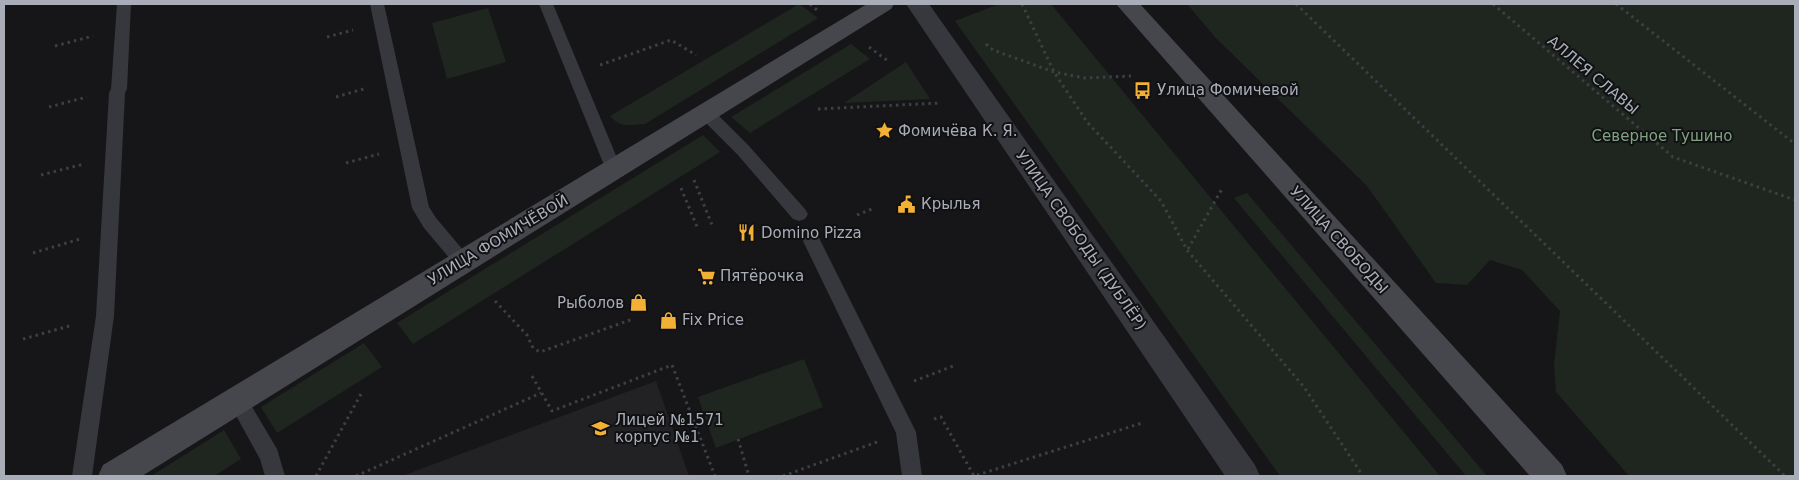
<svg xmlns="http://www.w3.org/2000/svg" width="1799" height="480" font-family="'DejaVu Sans',sans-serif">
<rect width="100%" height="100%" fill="#161618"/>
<path fill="#222225" d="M656,381l33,95h-287z"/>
<g fill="#1e261f">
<path d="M799,4l19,14 -173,106c-15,1 -25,4 -35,-8z"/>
<path d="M999,4h52l389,472h-160l-325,-455z"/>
<path d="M1187,4h608v472h-166l-73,-84 -2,-27 6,-54 -38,-41 -32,-10 -23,25 -31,-2 -69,-97 -152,-149z"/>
<path d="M488,8l18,54 -59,17 -15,-56z"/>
<path d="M851,44l19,15 -120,74 -19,-16z"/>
<path d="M906,62l24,37 -86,4z"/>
<path d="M703,135l17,17 -307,192 -16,-21z"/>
<path d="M1247,193l240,283h-21l-232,-278z"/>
<path d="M364,343l18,24 -105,66 -16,-26z"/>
<path d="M804,359l19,48 -107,41 -18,-51z"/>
<path d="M224,430l17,29 -27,17h-63z"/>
</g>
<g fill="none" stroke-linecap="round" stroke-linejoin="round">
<g stroke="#3d3f44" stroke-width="3" stroke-dasharray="2.5 4" stroke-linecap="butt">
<path d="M810,4l7,6"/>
<path d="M1022,4l32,68 33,50 74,79 26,49 117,137 59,89"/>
<path d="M1296,4l489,472"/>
<path d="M1493,4l180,153 122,43"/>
<path d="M1616,4l179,140"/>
<path d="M327,37l26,-7"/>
<path d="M986,44l7,6 61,22 31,6 46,-2"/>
<path d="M55,46l38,-10"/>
<path d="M869,47l19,14"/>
<path d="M600,65l71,-25 25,15"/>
<path d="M336,97l31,-9"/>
<path d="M49,107l38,-10"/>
<path d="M818,109l122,-6"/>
<path d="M346,163l33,-9"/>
<path d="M41,175l43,-11"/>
<path d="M694,180l18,45"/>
<path d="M681,188l17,41"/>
<path d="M857,215l15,-6"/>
<path d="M1188,249l35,-62"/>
<path d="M33,253l47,-14"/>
<path d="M495,301l32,34 6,13 7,4 93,-33"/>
<path d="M23,339l50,-14"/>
<path d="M532,376l20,35 120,-46 43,111"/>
<path d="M914,381l42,-16"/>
<path d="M934,419l7,-2 33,59 168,-53"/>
<path d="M738,439l11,37"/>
<path d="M316,476l46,-84"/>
<path d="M356,476l185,-83"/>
<path d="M783,476l94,-34"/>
</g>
<g fill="#37383d" fill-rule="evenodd">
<path d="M117,4h14l-4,85 -2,4 -11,223 -22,160h-20l24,-160 13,-223 2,-4z"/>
<path d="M370,4h14l45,203 7,11 33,39 3,5 -3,5 -6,2 -6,-2 -33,-39 -12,-20z"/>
<path d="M539,4h14l69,166 -2,4 -6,2 -6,-2 -2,-4z"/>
<path d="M706,107l6,2 37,37 56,63 3,5 -3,5 -6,2 -6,-2 -56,-65 -37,-37 -2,-4 2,-4z"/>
<path d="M812,234l6,2 98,196 6,44h-20l-6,-43 -93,-192 3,-5z"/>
<path d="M238,392l7,3 32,54 8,27h-20l-5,-17 -32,-58 3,-6z"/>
</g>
<path fill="#37383d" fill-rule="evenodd" d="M906,4h23l326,461 5,11h-35z"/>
<g fill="#45474d" fill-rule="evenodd">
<path d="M867,4h27l-3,5 -749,467h-44l5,-11z"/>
<path d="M1116,4h24l422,461 5,11h-37z"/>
</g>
</g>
<defs>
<symbol id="bus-bare" viewBox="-9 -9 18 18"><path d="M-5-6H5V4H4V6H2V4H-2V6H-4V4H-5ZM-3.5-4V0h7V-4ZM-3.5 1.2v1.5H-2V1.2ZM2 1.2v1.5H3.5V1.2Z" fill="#f2b134" stroke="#111113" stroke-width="2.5" paint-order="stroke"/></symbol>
<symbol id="sight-bare" viewBox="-9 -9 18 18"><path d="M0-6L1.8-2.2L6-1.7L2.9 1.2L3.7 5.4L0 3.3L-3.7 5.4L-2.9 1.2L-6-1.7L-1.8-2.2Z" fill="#f2b134" stroke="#111113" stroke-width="2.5" paint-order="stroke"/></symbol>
<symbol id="civic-bare" viewBox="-9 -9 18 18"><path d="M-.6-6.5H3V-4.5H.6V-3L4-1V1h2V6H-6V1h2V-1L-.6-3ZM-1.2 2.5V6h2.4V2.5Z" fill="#f2b134" stroke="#111113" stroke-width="2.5" paint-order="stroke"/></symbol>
<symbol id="restaurant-bare" viewBox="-9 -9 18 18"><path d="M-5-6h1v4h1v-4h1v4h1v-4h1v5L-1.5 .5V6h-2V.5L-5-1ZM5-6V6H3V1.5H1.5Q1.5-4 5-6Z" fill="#f2b134" stroke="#111113" stroke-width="2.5" paint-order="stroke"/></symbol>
<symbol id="supermarket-bare" viewBox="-9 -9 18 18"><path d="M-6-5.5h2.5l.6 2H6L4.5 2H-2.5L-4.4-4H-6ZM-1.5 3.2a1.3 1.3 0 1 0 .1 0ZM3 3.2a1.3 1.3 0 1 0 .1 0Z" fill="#f2b134" stroke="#111113" stroke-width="2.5" paint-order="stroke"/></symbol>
<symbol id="shop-bare" viewBox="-9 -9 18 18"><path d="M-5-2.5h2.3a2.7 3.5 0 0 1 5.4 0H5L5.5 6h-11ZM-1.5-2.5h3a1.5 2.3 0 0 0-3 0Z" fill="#f2b134" stroke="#111113" stroke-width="2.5" paint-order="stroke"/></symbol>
<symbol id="school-bare" viewBox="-9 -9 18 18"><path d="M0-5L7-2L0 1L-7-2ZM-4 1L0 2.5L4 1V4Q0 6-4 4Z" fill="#f2b134" stroke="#111113" stroke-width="2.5" paint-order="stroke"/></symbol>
</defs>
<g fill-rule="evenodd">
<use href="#bus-bare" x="1130" y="78" width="25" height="25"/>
<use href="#sight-bare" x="872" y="118" width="25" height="25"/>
<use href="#civic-bare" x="894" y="192" width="25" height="25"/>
<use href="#restaurant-bare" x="734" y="220" width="25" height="25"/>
<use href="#supermarket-bare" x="694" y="264" width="25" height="25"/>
<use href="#shop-bare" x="626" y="290" width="25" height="25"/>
<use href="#shop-bare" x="656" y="308" width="25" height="25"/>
<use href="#school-bare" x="588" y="416" width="25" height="25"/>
</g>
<g text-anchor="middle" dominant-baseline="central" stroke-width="4" stroke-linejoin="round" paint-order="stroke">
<g font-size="15" fill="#a8adb8" stroke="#111113">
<text transform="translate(1593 75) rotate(40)">АЛЛЕЯ СЛАВЫ</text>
<text transform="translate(498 240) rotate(-31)">УЛИЦА ФОМИЧЁВОЙ</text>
<text transform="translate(1081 240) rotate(55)">УЛИЦА СВОБОДЫ (ДУБЛЁР)</text>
<text transform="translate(1339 240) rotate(48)">УЛИЦА СВОБОДЫ</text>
</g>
<g font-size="15" fill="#a8adb8" stroke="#111113" text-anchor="start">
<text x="1157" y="90">Улица Фомичевой</text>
<text x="898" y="131">Фомичёва К. Я.</text>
<text x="921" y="204">Крылья</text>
<text x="761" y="233">Domino Pizza</text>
<text x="720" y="276">Пятёрочка</text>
<text x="624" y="303" text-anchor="end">Рыболов</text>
<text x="682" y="320">Fix Price</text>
<text x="615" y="420">Лицей №1571<tspan x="615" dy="17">корпус №1</tspan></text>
</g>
<g font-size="15" fill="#7fa381" stroke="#111113">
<text x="1662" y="136">Северное Тушино</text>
</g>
</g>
<rect width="1799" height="480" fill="none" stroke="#a8adb8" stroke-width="10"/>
</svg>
